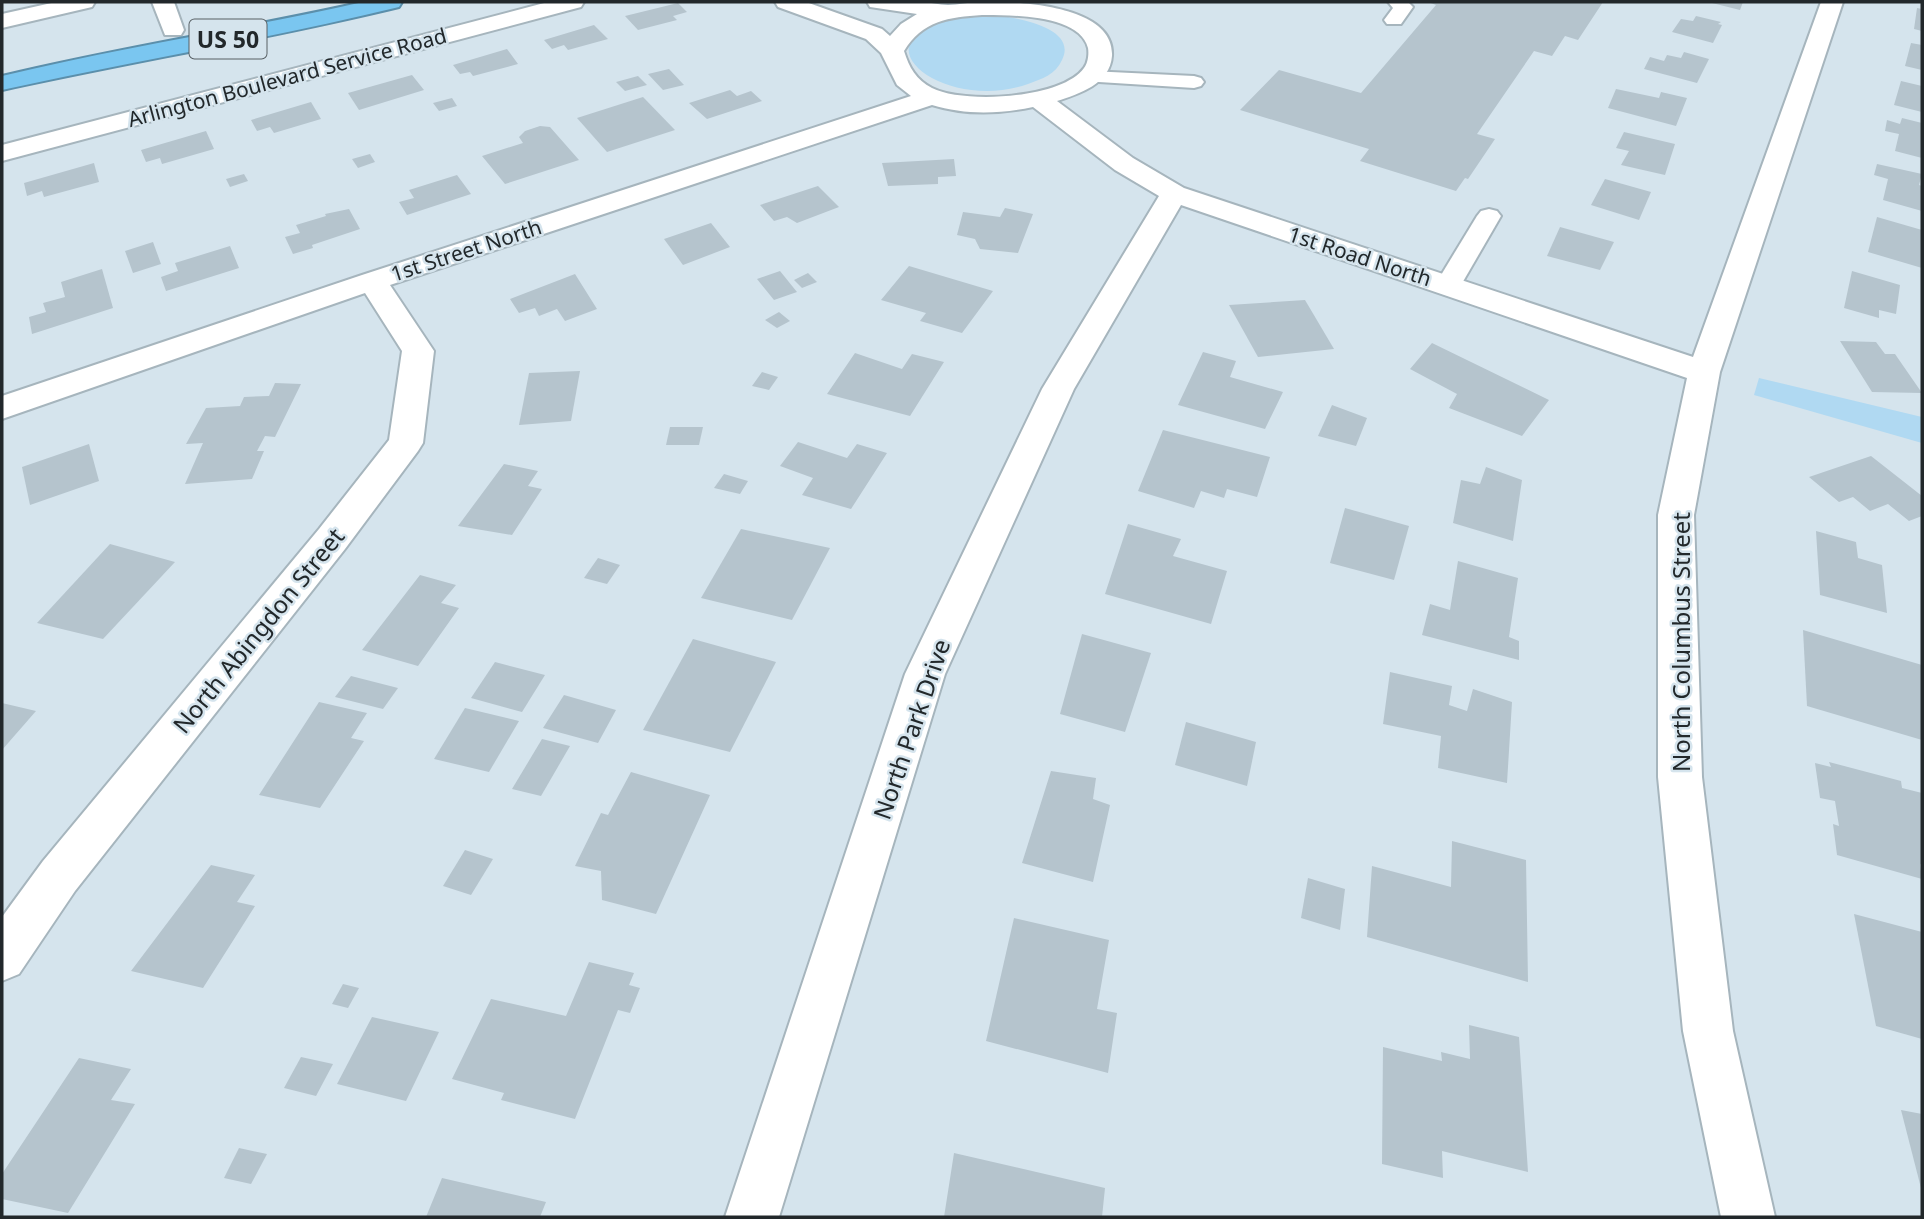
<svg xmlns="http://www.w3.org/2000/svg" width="1924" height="1219" font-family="'Noto Sans',sans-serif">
<rect width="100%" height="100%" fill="#d5e4ed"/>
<g fill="#b0d9f2">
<path d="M981,14c21,1 99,10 81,46 -6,14 -20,19 -34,24 -89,32 -192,-55 -47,-70z"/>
<path d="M1759,378l163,39v26l-168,-48z"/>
</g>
<g fill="#b5c4cd">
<path d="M1428,2h175l-25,38 -13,-4 -13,20 -18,-5 -57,83 18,5 -27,40 -3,-1 -9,13 -96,-30 9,-12 -129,-39 39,-40 82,23 75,-88z"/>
<path d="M1708,2h35l-3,8z"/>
<path d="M678,3l9,9 -14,4 4,4 -39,10 -13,-14z"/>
<path d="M1917,8l5,1v22l-8,-2z"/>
<path d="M1696,16l25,6 -3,2 4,1 -9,18 -41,-11 9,-13 12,2z"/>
<path d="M594,25l14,14 -40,11 -4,-5 -12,4 -8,-9z"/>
<path d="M1911,43l11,2v25l-17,-4z"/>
<path d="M507,49l11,15 -45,12 -3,-4 -10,2 -7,-9z"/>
<path d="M1684,52l25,7 -12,24 -53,-14 6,-12 14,4 3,-6 14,3z"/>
<path d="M669,69l15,16 -21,5 -15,-16z"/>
<path d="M412,75l12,15 -65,20 -11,-17z"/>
<path d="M638,76l9,9 -22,6 -9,-9z"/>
<path d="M1901,81l21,5v26l-28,-7z"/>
<path d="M1616,89l43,9 2,-6 26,6 -11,28 -68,-18z"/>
<path d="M730,90l7,6 14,-5 11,10 -55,18 -18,-16z"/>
<path d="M643,97l32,33 -68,22 -30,-34z"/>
<path d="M452,98l5,8 -18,5 -6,-8z"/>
<path d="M311,102l10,17 -47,14 -4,-6 -13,4 -6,-11z"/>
<path d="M1902,118l20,5v35l-27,-7 4,-17 -14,-3 2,-11 13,4z"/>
<path d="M540,126l10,1 29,33 -74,24 -23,-28 41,-13 -4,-6 6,-6z"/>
<path d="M206,131l8,18 -52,15 -2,-6 -14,4 -5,-12z"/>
<path d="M1624,132l51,12 -10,31 -44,-10 8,-14 -13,-3z"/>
<path d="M370,154l5,8 -17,6 -6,-9z"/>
<path d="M954,159l2,17 -18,1v7l-50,2 -6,-23z"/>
<path d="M94,163l5,19 -55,15 -2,-6 -15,5 -3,-13z"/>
<path d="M1877,164l45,10 -3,11 3,1v25l-39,-11 5,-21 -14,-4z"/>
<path d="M244,174l4,7 -18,6 -4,-8z"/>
<path d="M457,175l14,19 -64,21 -8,-13 15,-4 -5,-8z"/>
<path d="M1605,179l46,13 -12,28 -48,-15z"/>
<path d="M818,186l21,21 -42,16 -10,-6 -13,4 -14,-16z"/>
<path d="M1005,208l28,6 -15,39 -38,-4 -5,-10 -18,-4 6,-23 37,5z"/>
<path d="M349,209l11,20 -48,16 1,3 -20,6 -8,-17 15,-4 -4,-8 30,-9 -1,-2z"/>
<path d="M1877,217l45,13v38l-54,-16z"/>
<path d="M711,223l19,24 -47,18 -19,-26z"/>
<path d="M1560,227l54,15 -14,28 -53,-14z"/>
<path d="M153,242l8,22 -28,9 -8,-22z"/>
<path d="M230,246l9,22 -73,23 -5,-14 17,-6 -3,-8z"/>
<path d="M909,266l84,25 -31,42 -42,-12 6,-8 -45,-13z"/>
<path d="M102,269l11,39 -81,26 -3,-17 17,-5 -3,-9 22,-6 -4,-15z"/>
<path d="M780,271l17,21 -23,8 -17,-21z"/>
<path d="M1852,271l48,14 -4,29 -17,-4v8l-35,-10z"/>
<path d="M808,273l9,9 -15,6 -8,-8z"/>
<path d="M575,274l22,35 -32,12 -8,-12 -18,7 -4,-8 -16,5 -9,-14z"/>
<path d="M1305,300l29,49 -76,8 -29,-52z"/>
<path d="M779,312l11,9 -13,7 -12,-8z"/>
<path d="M1840,341l36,1 9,12h10l27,39 -50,-1z"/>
<path d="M1432,343l117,57 -27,36 -73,-28 8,-14 -47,-25z"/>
<path d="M1203,352l33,9 -6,16 53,15 -18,37 -87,-24z"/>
<path d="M855,353l47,16 10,-15 32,8 -34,54 -83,-22z"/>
<path d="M580,371l-9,50 -52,4 10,-52z"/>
<path d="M762,372l16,5 -9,13 -17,-4z"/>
<path d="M275,383l26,1 -26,53 -10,-1 -8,15h7l-12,28 -67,5 18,-41 -17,1 20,-36 34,-2 4,-9 25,-1z"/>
<path d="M1332,405l35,13 -11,28 -38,-10z"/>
<path d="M670,427h33l-4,18h-33z"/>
<path d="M1163,430l107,27 -13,40 -30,-8 -3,9 -23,-7 -7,17 -56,-17z"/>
<path d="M798,442l49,16 10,-14 30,9 -36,56 -49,-14 11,-17 -33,-12z"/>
<path d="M89,444l10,37 -69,24 -8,-38z"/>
<path d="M1871,456l51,40v20l-13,5 -21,-17 -18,7 -17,-14 -14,5 -30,-25z"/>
<path d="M504,464l34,7 -10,15 14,3 -30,46 -54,-9z"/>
<path d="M1486,467l36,13 -9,61 -60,-18 8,-43 19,4z"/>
<path d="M724,474l24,7 -8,13 -26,-6z"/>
<path d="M1345,508l64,18 -15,54 -64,-17z"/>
<path d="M1128,524l53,15 -8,17 54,15 -16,53 -106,-30z"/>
<path d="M741,529l89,19 -38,72 -91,-22z"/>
<path d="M1816,531l40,11 2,16 24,7 5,48 -67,-18z"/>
<path d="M110,544l65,18 -72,77 -66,-16z"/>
<path d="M598,558l22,7 -13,19 -23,-6z"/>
<path d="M1458,561l60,17 -9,59 10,4v19l-97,-25 8,-31 20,6z"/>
<path d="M420,575l36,10 -15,18 18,5 -41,58 -56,-16z"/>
<path d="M1803,630l119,35v75l-115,-34z"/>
<path d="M1082,634l69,19 -26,79 -65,-18z"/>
<path d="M693,639l83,23 -46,90 -87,-22z"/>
<path d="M495,662l50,13 -23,37 -51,-14z"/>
<path d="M1390,672l62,14 -3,19 18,6 6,-22 39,13 -5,81 -69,-15 3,-32 -58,-12z"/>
<path d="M351,676l47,12 -15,21 -48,-12z"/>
<path d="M564,695l52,15 -18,33 -55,-15z"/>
<path d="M319,702l48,11 -16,25 13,3 -44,67 -61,-13z"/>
<path d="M2,703l34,8 -34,39z"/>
<path d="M465,708l54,13 -30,51 -55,-13z"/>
<path d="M1186,722l70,20 -9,44 -72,-21z"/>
<path d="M542,739l28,7 -29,50 -29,-7z"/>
<path d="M1829,762l72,19 1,7 20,5v72l-2,-1 2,15 -85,-24 -4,-31 6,2 -4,-25 -15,-3 -5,-35 16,4z"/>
<path d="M1051,771l45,7 -3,21 17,6 -17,77 -71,-19z"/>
<path d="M631,772l79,23 -54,119 -54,-14 -1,-29 -26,-5 26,-53 7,2z"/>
<path d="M1452,841l74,19 2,122 -161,-45 5,-71 79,21z"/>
<path d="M465,850l28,9 -22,36 -28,-9z"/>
<path d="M211,865l44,10 -18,27 18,4 -52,82 -72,-17z"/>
<path d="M1308,878l37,11 -5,41 -39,-12z"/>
<path d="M1854,914l68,18v107l-46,-13z"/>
<path d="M1014,918l95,22 -12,69 20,4 -9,60 -122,-32z"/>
<path d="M589,962l45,11 -5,12 11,3 -10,25 -12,-3 -43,109 -74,-19 3,-7 -52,-14 39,-80 75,17z"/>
<path d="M343,984l16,4 -11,20 -16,-4z"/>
<path d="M372,1017l67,15 -33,69 -69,-17z"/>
<path d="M1469,1025l50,12 9,135 -86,-21 1,27 -61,-14 1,-117 59,14 -1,-9 29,7z"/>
<path d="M301,1057l32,7 -17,32 -32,-8z"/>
<path d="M79,1058l52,11 -20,31 24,4 -67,109 -66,-14v-25z"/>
<path d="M1901,1110l21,4v74h-1z"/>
<path d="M239,1148l28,6 -16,30 -27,-6z"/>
<path d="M954,1153l151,35 -3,29h-158z"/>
<path d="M442,1178l104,24 -6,15h-114z"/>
</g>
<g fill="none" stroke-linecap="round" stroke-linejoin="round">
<defs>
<g id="lane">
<path d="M1388,2h20l5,5 -12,17h-14l-3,-4 9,-12z"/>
<path d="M1090,71l104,5 7,2 3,4 -3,4 -7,2 -111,-7 -3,-4 3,-4z"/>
<path d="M1489,209l8,2 4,5 -40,69 -4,6 -9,2 -9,-2 -4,-6 42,-69 4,-5z"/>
</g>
<g id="street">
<path d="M56,2h39l-3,5 -90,21v-14z"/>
<path d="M152,2h22l10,28 -3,5h-16z"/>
<path d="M548,2h36l-3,5 -579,154v-16z"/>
<path d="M775,2h31l76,27 8,7 11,-12 16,-10 -47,-7 -3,-5c18,0 36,-1 54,0 9,0 18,3 27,3 10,0 21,-3 32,-3 34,-1 135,2 132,54 -2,28 -33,38 -55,45l76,57 51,30 509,169 128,-355h22l-123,370 -26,143 8,262 31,254 42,186h-54l-38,-186 -25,-254v-262l29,-137 -506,-173 -107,184 -129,285 -166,543h-54l180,-543 137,-285 117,-193 -44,-26 -82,-63c-33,7 -69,8 -101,-2l-542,180 44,66 -11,92 -5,8 -73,98 -270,342 -56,83 -17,7v-64l41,-56 276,-332 70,-89 13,-89 -37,-58 -363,126v-23l360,-121 549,-179 -14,-11 -16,-32 -15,-14 -88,-32zM982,15c27,0 98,-1 106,33 1,6 0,15 -4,20 -22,31 -121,36 -152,20 -16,-8 -23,-21 -28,-37 18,-30 45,-34 78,-36z"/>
</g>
<path id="highway" d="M363,2h39l-3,5c-132,32 -265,54 -397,83v-14c119,-29 241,-47 361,-74z"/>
</defs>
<use href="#lane" stroke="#a6b5bd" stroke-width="4"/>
<use href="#street" stroke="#a6b5bd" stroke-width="4"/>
<use href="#highway" stroke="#5b8fab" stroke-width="4"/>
<use href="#lane" fill="#fff" fill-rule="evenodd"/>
<use href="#street" fill="#fff" fill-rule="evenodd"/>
<use href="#highway" fill="#7ac6f0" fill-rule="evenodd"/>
</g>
<g text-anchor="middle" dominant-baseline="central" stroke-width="5" stroke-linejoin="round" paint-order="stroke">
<g font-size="21" fill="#22282b" stroke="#d5e4ed">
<text transform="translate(287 77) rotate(-15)">Arlington Boulevard Service Road</text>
<text transform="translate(466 250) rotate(-18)">1st Street North</text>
<text transform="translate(1360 256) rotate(18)">1st Road North</text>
</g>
<rect fill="#d5e4ed" stroke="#586065" stroke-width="2" x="189.5" y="19.5" width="77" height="39" rx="5"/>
<g font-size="23" font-weight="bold" fill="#22282b">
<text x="228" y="39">US 50</text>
</g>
<g font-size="24" fill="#22282b" stroke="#d5e4ed">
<text transform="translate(258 630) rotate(-51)">North Abingdon Street</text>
<text transform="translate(1680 642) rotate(-90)">North Columbus Street</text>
<text transform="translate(911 729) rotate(-71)">North Park Drive</text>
</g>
</g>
<rect width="1924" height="1219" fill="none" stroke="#22282b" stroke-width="7"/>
</svg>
